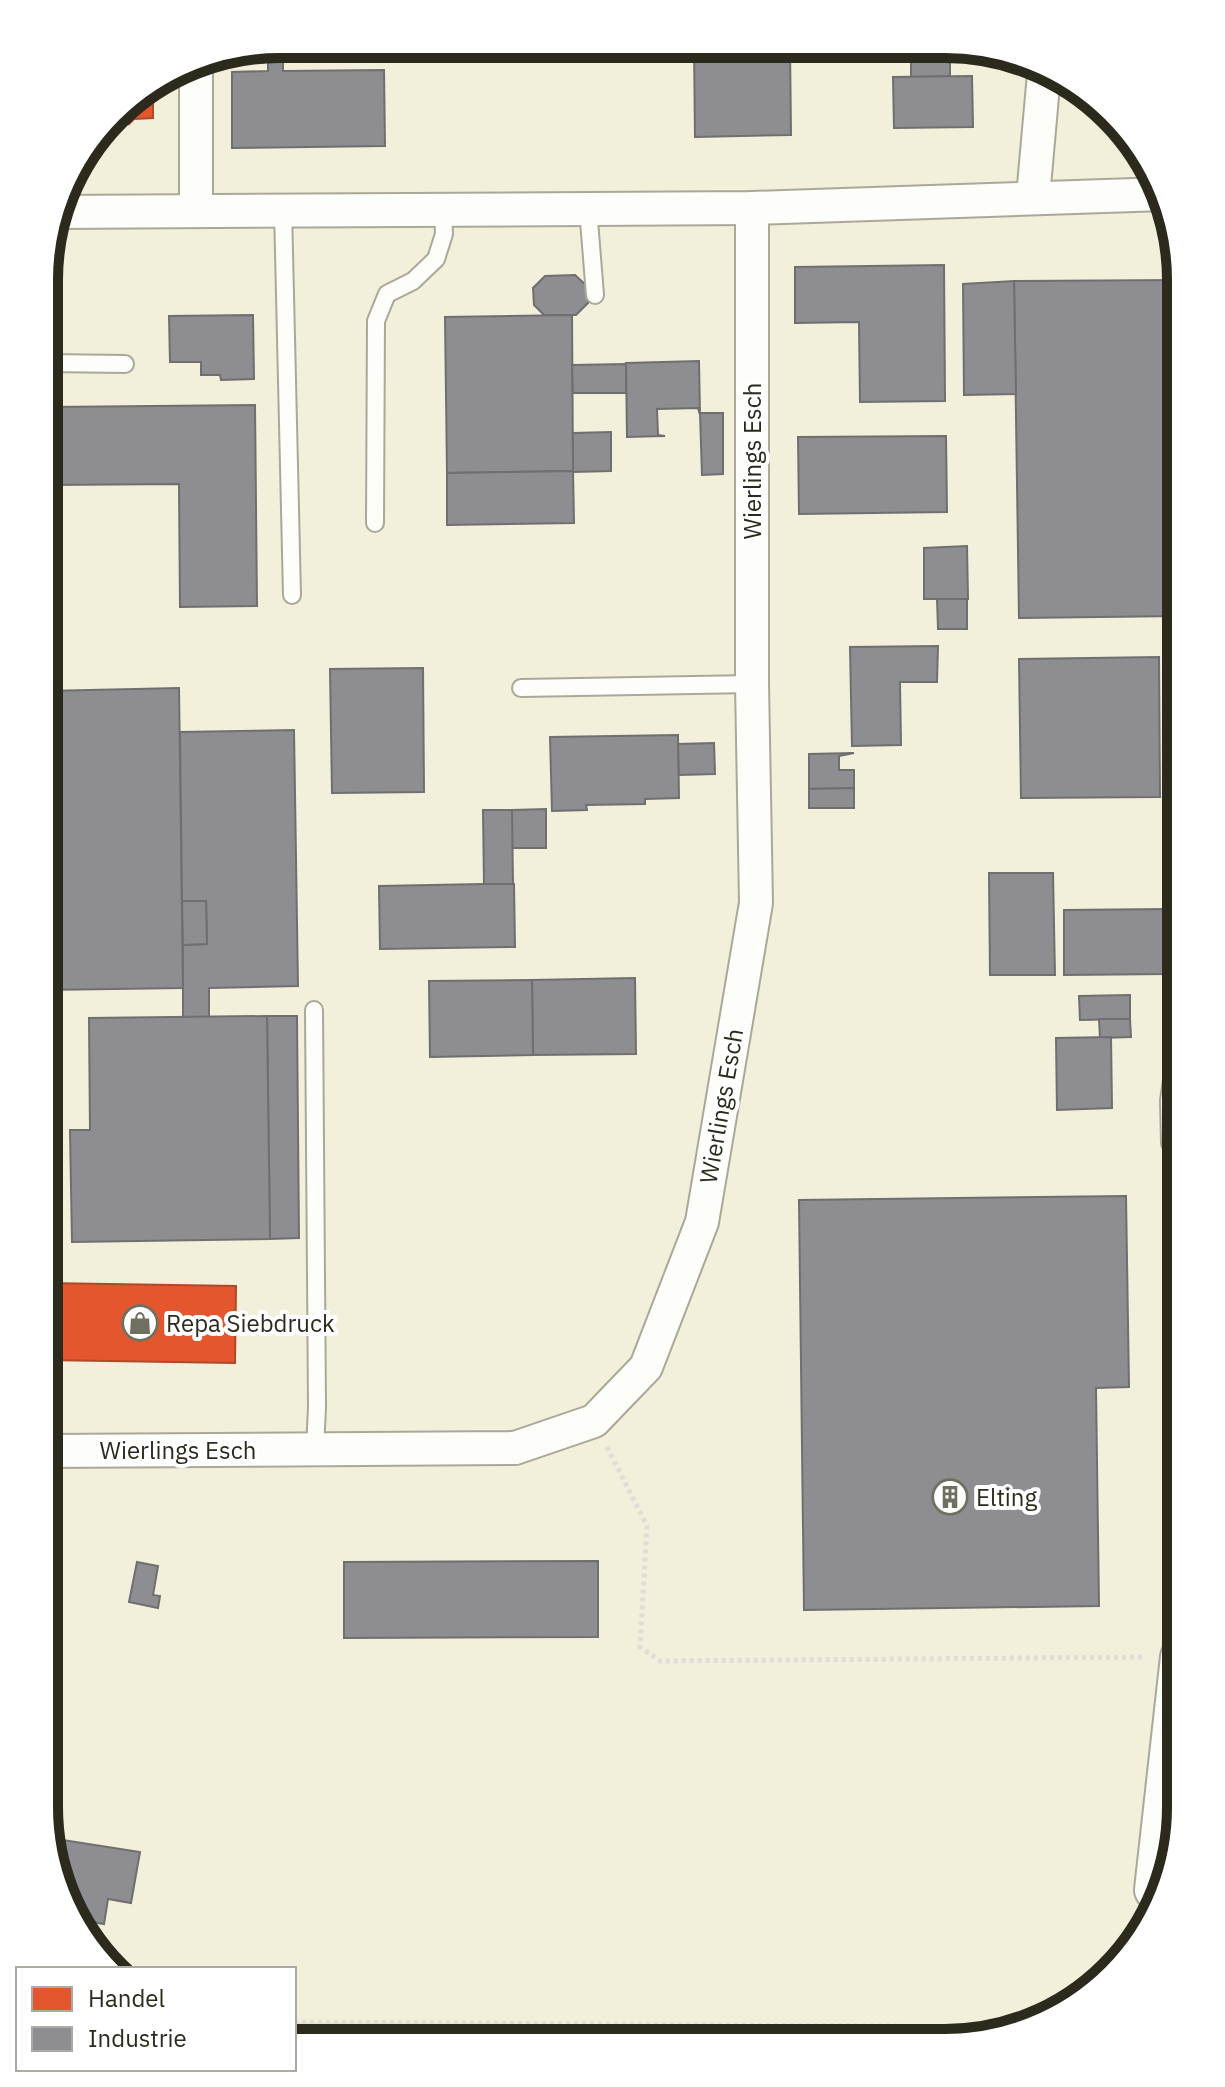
<svg xmlns="http://www.w3.org/2000/svg" width="1225" height="2087" font-family="'IBM Plex Sans',sans-serif">
<rect width="100%" height="100%" fill="#f2efdb"/>
<path fill="#f1e0ce" d="M294,2022l731,5 -79,16 -652,-2z"/>
<g fill="#e4572e" stroke="#ad4a29" stroke-width="2">
<path d="M153,85v4l5,5 -5,5v19l-19,1 -5,5 -5,-5h-12l12,-16z"/>
<path d="M45,1283l191,3 -1,77 -190,-3z"/>
</g>
<g fill="#8d8d92" stroke="#706f6f" stroke-width="2">
<path d="M280,44h3v27l101,-1 1,76 -153,2v-76l36,-1v-25z"/>
<path d="M694,47h96l1,88 -96,2z"/>
<path d="M911,48h39v28l-39,1z"/>
<path d="M972,76l1,51 -79,1 -1,-51z"/>
<path d="M1079,92l21,10 4,5 -25,1z"/>
<path d="M944,265l1,136 -85,1 -1,-80 -64,1v-56z"/>
<path d="M575,275l13,12v16l-12,12h-32l-10,-10 -1,-17 12,-12z"/>
<path d="M1181,280v336l-162,2 -5,-337z"/>
<path d="M1014,281l2,113 -52,1 -1,-111z"/>
<path d="M253,315l1,64 -33,1 -1,-5h-19v-13h-31l-1,-46z"/>
<path d="M572,315l1,156 -126,2 -2,-156z"/>
<path d="M699,361l1,54 -2,-7 -41,1 1,26 7,1 -38,1 -1,-74z"/>
<path d="M626,364v29h-53l-1,-28z"/>
<path d="M255,405l2,201 -77,1 -1,-123 -129,1v-78z"/>
<path d="M700,413h23v61l-21,1z"/>
<path d="M611,432v39l-38,1v-39z"/>
<path d="M946,436l1,76 -148,2 -1,-77z"/>
<path d="M573,471l1,52 -127,2v-52z"/>
<path d="M967,546l1,53h-44v-51z"/>
<path d="M937,599h30v30h-29z"/>
<path d="M938,646l-1,36h-37l1,63 -49,1 -2,-99z"/>
<path d="M1159,657l1,140 -139,1 -2,-139z"/>
<path d="M423,668l1,124 -92,1 -2,-124z"/>
<path d="M179,688l4,300 -138,2v-299z"/>
<path d="M294,730l4,256 -89,2v29h-26v-72l24,-1 -1,-43h-24l-2,-169z"/>
<path d="M678,735l1,63 -34,1v5l-59,1 1,5 -35,1 -2,-74z"/>
<path d="M714,743l1,31 -36,1 -1,-31z"/>
<path d="M854,753l-15,3v14h15v18l-45,1v-35z"/>
<path d="M854,788v20h-45v-19z"/>
<path d="M546,809v39h-34v-38z"/>
<path d="M483,810h29l1,74h-29z"/>
<path d="M989,873h64l2,102h-65z"/>
<path d="M484,884h30l1,63 -135,2 -1,-63z"/>
<path d="M182,901h24l1,43 -24,1z"/>
<path d="M1166,909l1,65 -103,1v-65z"/>
<path d="M635,978l1,76 -103,1 -1,-75z"/>
<path d="M532,980l1,75 -103,2 -1,-76z"/>
<path d="M1130,995v24l-50,1 -1,-24z"/>
<path d="M267,1016h30l2,222 -29,1z"/>
<path d="M267,1016l3,223 -198,3 -2,-112h20l-1,-112z"/>
<path d="M1099,1019h31l1,18 -31,1z"/>
<path d="M1111,1037l1,71 -55,2 -1,-72z"/>
<path d="M1126,1196l3,191 -33,1 3,218 -295,4 -5,-410z"/>
<path d="M598,1561v76l-254,1v-76z"/>
<path d="M137,1562l21,4 -5,29 7,1 -2,12 -29,-6z"/>
<path d="M50,1838l90,14 -9,51 -23,-4 -4,25 -24,-4 -18,-23z"/>
</g>
<g fill="none" stroke-linecap="round" stroke-linejoin="round">
<defs>
<g id="service">
<path d="M588,208l7,87"/>
<path d="M283,209l9,386"/>
<path d="M46,363l79,1"/>
<path d="M375,523l1,-202 11,-27 26,-13 23,-22 8,-25 -1,-25"/>
<path d="M521,688l231,-4"/>
<path d="M314,1010l3,397 -2,42"/>
<path d="M1181,1163l-11,-20 -1,-43 12,-80"/>
</g>
<g id="minor">
<path d="M196,61v148"/>
<path d="M1033,197l11,-123"/>
<path d="M57,212l695,-4 412,-14"/>
<path d="M44,1451l471,-3 79,-27 52,-54 56,-145 54,-319 -4,-219v-476"/>
</g>
<path id="tertiary" d="M1155,1890l26,-233"/>
</defs>
<use href="#service" stroke="#aaa899" stroke-width="20"/>
<use href="#minor" stroke="#aaa899" stroke-width="36"/>
<use href="#tertiary" stroke="#aaa899" stroke-width="44"/>
<g stroke="#deddd7" stroke-width="5" stroke-dasharray="4 4" stroke-linecap="butt">
<path d="M607,1447l40,79 -7,121 20,14 484,-4"/>
<path d="M294,2022l731,5"/>
</g>
<use href="#service" stroke="#fdfdfa" stroke-width="16"/>
<use href="#minor" stroke="#fdfdfa" stroke-width="32"/>
<use href="#tertiary" stroke="#fdfdfa" stroke-width="40"/>
</g>
<defs>
<symbol id="shop-ring" viewBox="-11 -11 22 22"><circle r="9.5" fill="#fff" stroke="#716f5f" stroke-width="1.5"/><path d="M-5-2.5h2.3a2.7 3.5 0 0 1 5.4 0H5L5.5 6h-11ZM-1.5-2.5h3a1.5 2.3 0 0 0-3 0Z" fill="#716f5f"/></symbol>
<symbol id="building-ring" viewBox="-11 -11 22 22"><circle r="9.5" fill="#fff" stroke="#716f5f" stroke-width="1.5"/><path d="M-4-6H4V6H1V3H-1V6H-4ZM-2.5-4.3h1.7v1.8h-1.7ZM.8-4.3h1.7v1.8H.8ZM-2.5-1h1.7V.8h-1.7ZM.8-1h1.7V.8H.8Z" fill="#716f5f"/></symbol>
</defs>
<g fill-rule="evenodd">
<use href="#shop-ring" x="120" y="1303" width="40" height="40"/>
<use href="#building-ring" x="930" y="1477" width="40" height="40"/>
</g>
<g text-anchor="middle" dominant-baseline="central" stroke-width="8" stroke-linejoin="round" paint-order="stroke">
<g font-size="24" fill="#2c2a1c" stroke="#fff">
<text transform="translate(752 461) rotate(-90)">Wierlings Esch</text>
<text transform="translate(721 1106) rotate(-80)">Wierlings Esch</text>
<text x="178" y="1450">Wierlings Esch</text>
</g>
<g font-size="24" fill="#2c2a1c" stroke="#fff" text-anchor="start">
<text x="166" y="1323">Repa Siebdruck</text>
<text x="976" y="1497">Elting</text>
</g>
</g>
<path d="M0 0H1225V2087H0ZM280 58H945A222 222 0 0 1 1167 280V1807A222 222 0 0 1 945 2029H280A222 222 0 0 1 58 1807V280A222 222 0 0 1 280 58Z" fill="#fff" fill-rule="evenodd"/>
<path fill="none" stroke="#2c2a1c" stroke-width="10" d="M280 58H945A222 222 0 0 1 1167 280V1807A222 222 0 0 1 945 2029H280A222 222 0 0 1 58 1807V280A222 222 0 0 1 280 58Z"/>
<rect x="16" y="1967" width="280" height="104" fill="#ffffff" stroke="#abaaa4" stroke-width="2"/>
<rect x="32" y="1987" width="40" height="24" fill="#e4572e" stroke="#abaaa4" stroke-width="2"/>
<text x="88" y="2007" font-size="24" fill="#2c2a1c">Handel</text>
<rect x="32" y="2027" width="40" height="24" fill="#8d8d92" stroke="#abaaa4" stroke-width="2"/>
<text x="88" y="2047" font-size="24" fill="#2c2a1c">Industrie</text>
</svg>
